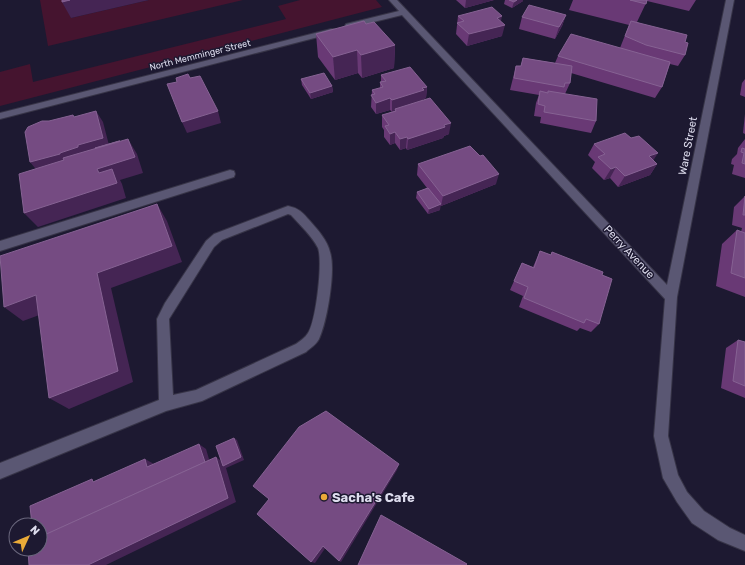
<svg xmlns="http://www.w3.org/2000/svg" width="745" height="565" font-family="Rubik,sans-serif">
<rect width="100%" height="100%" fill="#1d1931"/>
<g fill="#45142f">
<path d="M40,0h26l5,18 78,-18h94l-195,46z"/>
<path d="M300,0h76l6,7 -382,99v-34l30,-8 3,18 253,-63 -8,-13z"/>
</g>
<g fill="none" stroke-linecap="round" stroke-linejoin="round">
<defs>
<g id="lane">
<path d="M230,170l4,1 1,3 -1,3 -234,74v-10z"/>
<path d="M288,206c11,2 15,7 22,15 8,9 17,19 20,31 6,18 -3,70 -11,87 -3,6 -9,9 -13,13l-104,49 -36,10 -166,68v-16l159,-63 -2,-81 8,-16 41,-62 8,-7zM288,214l3,1c9,10 21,21 27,33 5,14 -2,73 -10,85 -3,5 -8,8 -12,11l-100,46 -23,5 -4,-76 45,-72 8,-7z"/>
</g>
<g id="street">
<path d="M389,0h8l270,285 59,-285h8l-57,297 -9,139 10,39 9,17 17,19 26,17 15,7v16l-27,-11 -26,-17 -15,-21 -14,-24 -9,-42 11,-137 -263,-284 -53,13 -4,-2 1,-2 53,-13z"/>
<path d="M331,29h3v4l-334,86v-6z"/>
</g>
</defs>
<use href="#lane" stroke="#373447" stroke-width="2"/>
<use href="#street" stroke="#373447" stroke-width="2"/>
<use href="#lane" fill="#5a5773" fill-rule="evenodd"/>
<use href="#street" fill="#5a5773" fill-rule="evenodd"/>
</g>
<g fill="#693975">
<path d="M456,0h38l-29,8z"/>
<path d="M505,0h18v1l-11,7 -8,-4z"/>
<path d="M573,0h123l-7,11 -42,-10 -10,21 48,20v13l-7,11 -8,-2 -8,23 -7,11 -84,-25 -1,10 -5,11 31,27 -5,12 -51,-10 1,-6 -7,-1 2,-13 3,-8 -29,-5 6,-24h5l2,-8 32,5 3,-7 62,-8 9,-23 -60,-15z"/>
<path d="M566,15l-4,11 -7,13 -36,-10 3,-12z"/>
<path d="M458,16l43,5 1,15 -35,10 -11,-12z"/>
<path d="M366,24l29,21 -1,23 -32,10 -4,-5 -23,7 -17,-23 -2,-23z"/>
<path d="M381,75l46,12 -1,11 -3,1v1l26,34 -5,2 -1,2 -36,12 -1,-2 -6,2 -5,-7 -5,2 -6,-8v-7l-2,-3v-12l13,-4 -3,1 -2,-2 -14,4 -5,-7 1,-17 8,-2v-6h1z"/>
<path d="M301,79l31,7 1,6 -22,7 -9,-14z"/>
<path d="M745,79v18l-5,-2 2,-12z"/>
<path d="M745,114v20l-2,-1z"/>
<path d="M745,139v39l-13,-4 2,-9 -3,-1 1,-5 5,-5 1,-6z"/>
<path d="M594,144l59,16 4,4 -7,11 -32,12 -8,-9 -6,2 -12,-12 3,-6 -7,-7z"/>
<path d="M418,164l78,20 -55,22h-1v4l-12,4 -12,-16 1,-6 10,-4 -10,-13z"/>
<path d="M745,196v101l-29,-11 6,-42 15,-14 4,2 1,-4 -10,-3 2,-18z"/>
<path d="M540,251l11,4 1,-3 50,23 -3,49 -8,8 -11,-4 -3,3 -58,-24 4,-11 -13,-6 12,-27 11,4z"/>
<path d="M738,340l7,2v56l-24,-10 5,-40z"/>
</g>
<g fill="#452554">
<path d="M70,0h79l-78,18 -9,-16z"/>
<path d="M466,0h28l-29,8z"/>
<path d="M517,0h6v1l-11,7 2,-6z"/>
<path d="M566,15l-4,11 -7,13 4,-12z"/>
<path d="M502,16l-2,10 5,-1 -3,11 -35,10 2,-12 28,-16z"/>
<path d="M395,45l-1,23 -32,10 -1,-23z"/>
<path d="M357,50l1,23 -23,7 -2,-23z"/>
<path d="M332,86l1,6 -22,7 -1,-6z"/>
<path d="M427,87l-1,11 -3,1v3l-28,7v2l-3,1v-12l30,-12z"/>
<path d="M390,98v12l-14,4v-11z"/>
<path d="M96,111l7,11 7,27 -71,24 -9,-11 30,-9 18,-8z"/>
<path d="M218,111l3,12 -34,10 -5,-11z"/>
<path d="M451,123l-2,11 -5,2 -1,2 -36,12 1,-11z"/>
<path d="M395,132v11l-5,2v-11z"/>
<path d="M407,137l-1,11 -6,2v-11z"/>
<path d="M128,139l9,15 6,19 -23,7 2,4 4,14 -88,29 -14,-14 75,-40 -2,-4z"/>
<path d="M658,153l-7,11 -2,-8z"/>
<path d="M657,164l-7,11 -32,12 7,-11z"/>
<path d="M616,167l-6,11 -6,2 7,-11z"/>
<path d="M499,174l-3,10 -55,22 2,-10z"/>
<path d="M157,204l10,17 15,41 -71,26 22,94 -64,27 -20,-11 48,-125z"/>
<path d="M441,204l-1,6 -12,4 1,-5z"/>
<path d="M36,295l17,15 -30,11 -19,-14z"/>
<path d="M234,438l3,2 7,20 -18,8 10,34 -130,63h-18l128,-108 8,6z"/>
<path d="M199,444l7,5 6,20 -165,76z"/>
<path d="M145,459l9,5 2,8 -9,-5z"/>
<path d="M399,464l-2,6 -56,92 -2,-1z"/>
<path d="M323,546l3,1 -11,16 -4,-1z"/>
</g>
<g fill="#754b82" stroke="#866293">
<path d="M62,0h8l-8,2z"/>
<path d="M509,0h8l-3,2z"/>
<path d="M630,0h17l-1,4z"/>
<path d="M529,5l37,10 -7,12 -37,-10z"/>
<path d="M492,7l10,9 -5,2 8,7 -36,9 -12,-11 7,-2 -6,-5z"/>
<path d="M364,21l2,3 8,-2 21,23 -34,10 -4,-5 -24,7 -17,-23z"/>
<path d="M631,21l56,14 -2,7 3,1 -3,12 -39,-10 -21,-9z"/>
<path d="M571,34l99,28 -8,25 -104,-31z"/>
<path d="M523,58l49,8 -2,17h-5l-1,4 -50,-9 2,-12h5z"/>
<path d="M410,67l17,20 -5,1 2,2 -32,10 -2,-2 -14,5 -5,-8 4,-1 -3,-4 11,-3 -3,-5 6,-1 -5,-6z"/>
<path d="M324,73l8,13 -22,7 -9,-14z"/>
<path d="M188,74l2,4 10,-2 18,35 -36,11 -15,-38 10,-2 -1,-4z"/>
<path d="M540,91l8,2v-2l49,8 -1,22 -52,-9 1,-6 -7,-2z"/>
<path d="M430,98l21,25 -7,2 1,2 -37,12 -1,-2 -7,2 -5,-7 -5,2 -5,-8 4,-1 -7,-10 14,-4 -1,-2z"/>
<path d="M96,111l7,27 -25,7v2l-18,6v1l-30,8 -5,-30 3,-5 14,-6h7l24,-6 1,2z"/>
<path d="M625,133l6,5 8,-2 19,17 -9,3 8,8 -32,12 -9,-9 -5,2 -13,-12 7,-3 -11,-10z"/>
<path d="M128,139l7,18 -38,12 2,4 13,-4 5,14 -93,30 -5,-39 45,-14 -1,-2z"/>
<path d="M119,141h1l-24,7h-1z"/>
<path d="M470,146l10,10 3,-1 16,19 -56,22 -25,-32z"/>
<path d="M742,148l3,1v15l-3,-1 2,-10 -3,-1z"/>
<path d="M428,188l13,16 -12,5 -12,-17z"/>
<path d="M745,196v19h-2z"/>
<path d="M157,204l15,42 -75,27 21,98 -69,27 -13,-103 -32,12 -4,-51z"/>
<path d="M737,230l8,3v45l-14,-5z"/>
<path d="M540,251l11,4 1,-3 51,20 -1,3 10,4 -13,45 -13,-5 -2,4 -60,-25 4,-11 -14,-6 8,-18 12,5z"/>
<path d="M738,340l7,2v44l-12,-5z"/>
<path d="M326,411l73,53 -60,97 -16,-15 -12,16 -54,-48 12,-15 -16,-13 46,-59z"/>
<path d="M234,438l7,19 -18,9 -7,-20z"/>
<path d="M199,444l6,18 -165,75v-12h-8l-2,-19 62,-27 1,3 52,-23 2,8z"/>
<path d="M216,457l12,41 -140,67h-59l-1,-16h12v-12z"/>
<path d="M381,515l86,49 -1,1h-108z"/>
</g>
<circle fill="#eaaa38" stroke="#1d1931" stroke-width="1.5" cx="324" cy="497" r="4"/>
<g text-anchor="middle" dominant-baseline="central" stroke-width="3" stroke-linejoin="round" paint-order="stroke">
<g font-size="9" fill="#deddee" stroke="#1d1931">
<text transform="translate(200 55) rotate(-14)">North Memminger Street</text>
</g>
<g font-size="11" fill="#deddee" stroke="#1d1931">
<text transform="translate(688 146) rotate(-79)">Ware Street</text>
<text transform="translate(629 252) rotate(47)">Perry Avenue</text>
</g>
<g font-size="13" font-weight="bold" fill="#deddee" stroke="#1d1931" text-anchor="start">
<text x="332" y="497">Sacha's Cafe</text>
</g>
</g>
<g transform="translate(28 537) rotate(46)"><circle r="19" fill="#1d1931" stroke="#6a677d"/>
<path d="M0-3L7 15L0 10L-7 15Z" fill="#eaaa38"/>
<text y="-6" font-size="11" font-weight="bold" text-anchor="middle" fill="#deddee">N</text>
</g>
</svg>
